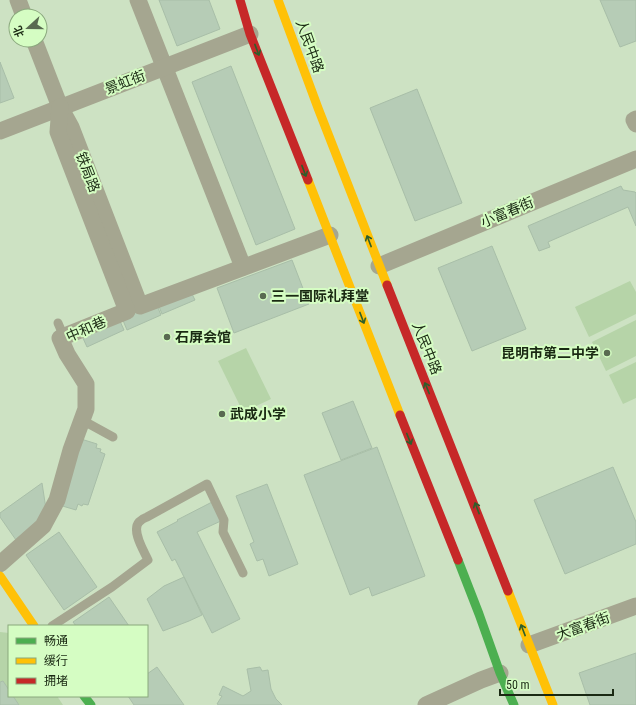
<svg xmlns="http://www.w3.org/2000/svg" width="636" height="705" font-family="'Roboto Condensed','Noto Sans SC',sans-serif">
<rect width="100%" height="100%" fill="#cde2c3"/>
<g fill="#b6d4a8">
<path d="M630,281l6,11v22l-47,23 -14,-30z"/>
<path d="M636,320v36l-30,15 -14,-29z"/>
<path d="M246,348l25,51 -28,13 -25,-51z"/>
<path d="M636,362v36l-13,6 -14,-29z"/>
<path d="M0,632l9,1v57l-6,-9 -3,1z"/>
<path d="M13,696h44l6,9h-44z"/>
</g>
<g fill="#b6ccb6" stroke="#a8bea8">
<path d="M159,0h50l11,29 -43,17z"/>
<path d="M600,0h36v41l-16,6z"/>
<path d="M0,62l14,36 -14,5z"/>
<path d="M231,66l64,163 -39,16 -64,-163z"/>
<path d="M417,89l45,114 -47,18 -45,-113z"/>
<path d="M621,186l2,4 12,2 1,1v33l-8,-19 -80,35 2,5 -11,4 -11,-25z"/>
<path d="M492,246l34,83 -54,22 -34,-83z"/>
<path d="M292,260l17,44 -75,29 -17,-45z"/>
<path d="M190,290l5,10 -33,14 -4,-10z"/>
<path d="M156,303l5,12 -34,15 -5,-12z"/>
<path d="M119,319l5,11 -37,17 -5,-11z"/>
<path d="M353,401l19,47 -31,12 -19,-47z"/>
<path d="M81,439l16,5 -1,4 5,1 -1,3 5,2 -17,51 -5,-1 -1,2 -4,-2 -2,6 -17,-5z"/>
<path d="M377,447l48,129 -53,20 -3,-9 -19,8 -46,-120z"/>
<path d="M613,467l23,55v22l-71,30 -31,-74z"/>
<path d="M42,483l4,26 -4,11 -26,20 -16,-23v-4z"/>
<path d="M267,484l31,80 -29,12 -6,-17 -6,2 -7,-17 4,-2 -18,-46z"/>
<path d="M214,501l9,19 -26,12 43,87 -28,14 -37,-74 -3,2 -15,-29 21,-11 -1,-1z"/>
<path d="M59,532l38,55 -33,23 -38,-55z"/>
<path d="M184,577l18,38 -13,6 -26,10 -16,-32 17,-13z"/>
<path d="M109,597l20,29h-53l-3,-4z"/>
<path d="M636,653v52h-46l-11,-32z"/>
<path d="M157,667l27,38h-50l-6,-9h19v-22z"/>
<path d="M260,667l2,4 6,-1 3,19 5,10 6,6h-63l-2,-1 5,-8 -3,-1 4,-9 20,10 8,-5 -4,-22z"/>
<path d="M3,681l6,9v6h4l6,9h-19v-23z"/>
</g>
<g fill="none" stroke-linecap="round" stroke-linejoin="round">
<g stroke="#a5a690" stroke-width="9">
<path d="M58,323l6,14"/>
<path d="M82,420l31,17"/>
<path d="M52,626l60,-39 36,-27c-4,-9 -17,-29 -9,-38 2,-2 5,-4 8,-5l60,-33 17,36 -1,12 20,41"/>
</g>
<g stroke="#a5a690" stroke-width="17">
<path d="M18,0l6,16"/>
<path d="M138,0l105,267"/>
<path d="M34,40l26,67 11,20 69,179 190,-71"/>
<path d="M636,119l-2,1 2,4"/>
<path d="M0,131l250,-97"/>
<path d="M379,266l257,-107"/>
<path d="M0,564l43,-38 14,-26 14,-50 15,-41v-25l-19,-30 -7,-16 67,-27 -69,-179 2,-25"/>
<path d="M529,645l107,-39"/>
<path d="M426,705l55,-25 19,-7"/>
</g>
<g stroke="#4caf50" stroke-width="9">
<path d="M458,560l21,54 21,59 14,32"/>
<path d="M84,696l7,9"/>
</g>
<g stroke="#ffc107" stroke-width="9">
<path d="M278,0l40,108 69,177"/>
<path d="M308,180l92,235"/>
<path d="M0,576l34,50"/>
<path d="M508,591l45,114"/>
</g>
<g stroke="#c62828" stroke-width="9">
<path d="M240,0l10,34 58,146"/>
<path d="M387,285l121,306"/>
<path d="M400,415l58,145"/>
</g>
</g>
<defs><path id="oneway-shaft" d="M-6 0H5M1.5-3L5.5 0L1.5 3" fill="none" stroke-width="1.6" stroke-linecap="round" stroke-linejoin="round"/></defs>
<g stroke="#2e5f2b">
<use href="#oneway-shaft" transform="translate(257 50) rotate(69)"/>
<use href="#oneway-shaft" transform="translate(304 171) rotate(69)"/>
<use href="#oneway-shaft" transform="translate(369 241) rotate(-111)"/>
<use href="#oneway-shaft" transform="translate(362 318) rotate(69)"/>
<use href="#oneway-shaft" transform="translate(427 388) rotate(-112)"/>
<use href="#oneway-shaft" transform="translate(409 439) rotate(68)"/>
<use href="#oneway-shaft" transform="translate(477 508) rotate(-111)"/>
<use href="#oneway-shaft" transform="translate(523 630) rotate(-111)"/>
</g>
<g fill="#596a51" stroke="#d5fdc3" stroke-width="1.5">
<circle cx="263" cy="296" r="4"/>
<circle cx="167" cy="337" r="4"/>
<circle cx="607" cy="353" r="4"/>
<circle cx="222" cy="414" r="4"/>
</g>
<g text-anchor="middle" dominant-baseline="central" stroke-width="4" stroke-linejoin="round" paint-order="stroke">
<g font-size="14" fill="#1a2913" stroke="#d5fdc3">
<text transform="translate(310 46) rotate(70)">人民中路</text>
<text transform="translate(125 82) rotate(-21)">景虹街</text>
<text transform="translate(88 172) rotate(69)">铁局路</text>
<text transform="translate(507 212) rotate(-23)">小富春街</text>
<text transform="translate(86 329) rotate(-24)">中和巷</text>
<text transform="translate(427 348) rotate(68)">人民中路</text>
<text transform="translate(583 626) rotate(-20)">大富春街</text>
</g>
<g font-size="14" font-weight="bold" fill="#1a2913" stroke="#d5fdc3" text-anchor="start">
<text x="271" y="296">三一国际礼拜堂</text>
<text x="175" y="337">石屏会馆</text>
<text x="599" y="353" text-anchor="end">昆明市第二中学</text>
<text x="230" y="414">武成小学</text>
</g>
</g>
<rect x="8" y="625" width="140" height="72" fill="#d5fdc3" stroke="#8aa87d"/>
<rect x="16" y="638" width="20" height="6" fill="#4caf50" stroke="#8aa87d"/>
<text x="44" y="645" font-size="12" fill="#1a2913">畅通</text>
<rect x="16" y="658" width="20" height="6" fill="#ffc107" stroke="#8aa87d"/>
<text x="44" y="665" font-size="12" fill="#1a2913">缓行</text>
<rect x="16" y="678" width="20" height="6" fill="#c62828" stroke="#8aa87d"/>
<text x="44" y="685" font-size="12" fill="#1a2913">拥堵</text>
<g transform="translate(28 28) rotate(249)"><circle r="19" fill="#d5fdc3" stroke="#8aa87d"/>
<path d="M0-3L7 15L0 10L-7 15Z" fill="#596a51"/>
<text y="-6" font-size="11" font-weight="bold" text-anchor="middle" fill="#1a2913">北</text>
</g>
<path d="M500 689v6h113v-6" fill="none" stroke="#1a2913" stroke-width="2"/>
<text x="506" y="689" font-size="12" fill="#1a2913" stroke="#d5fdc3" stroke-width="3" paint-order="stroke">50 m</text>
</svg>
